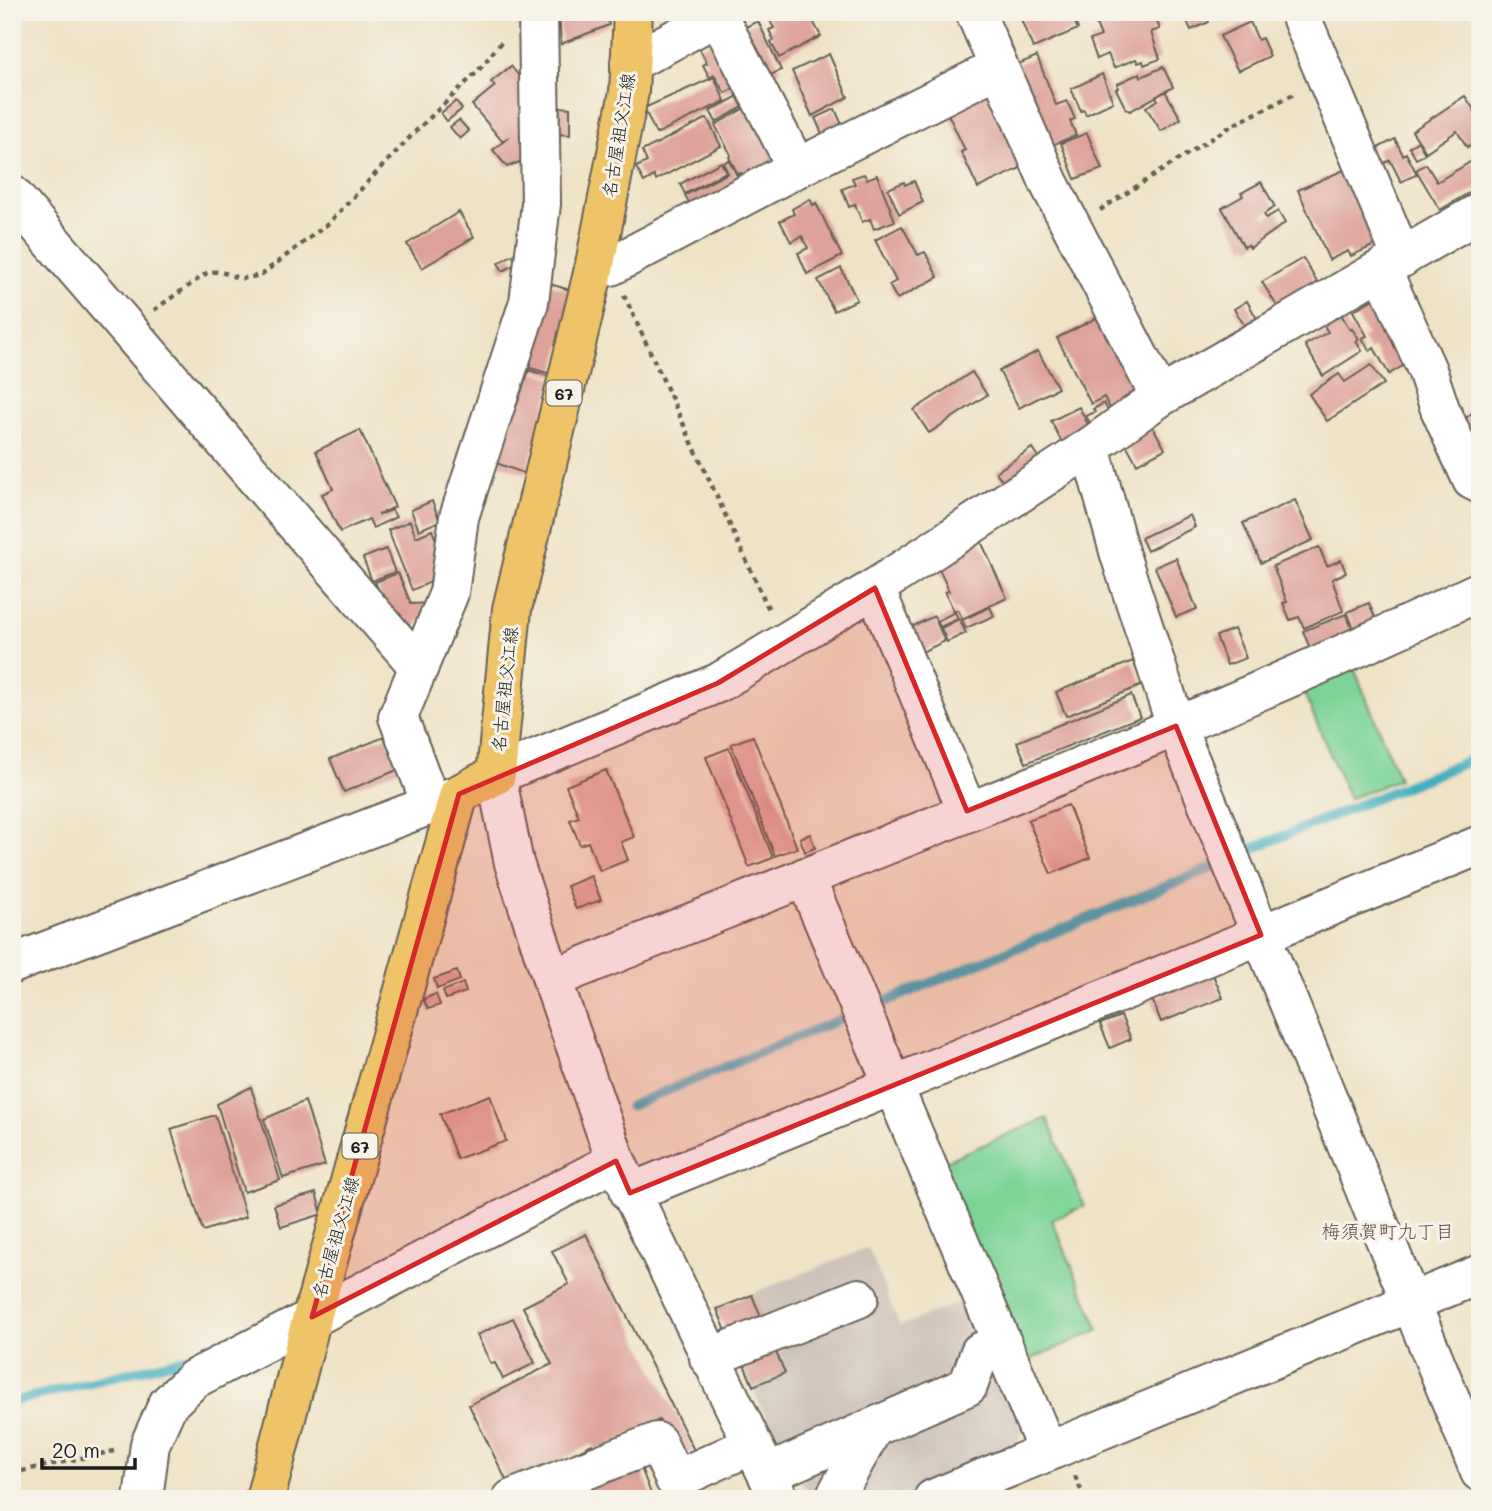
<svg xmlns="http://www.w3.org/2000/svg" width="1492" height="1511" font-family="Mali,'Klee One',sans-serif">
<rect width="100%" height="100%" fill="#f7f3e8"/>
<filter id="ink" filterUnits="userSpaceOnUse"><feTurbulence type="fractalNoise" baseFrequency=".0143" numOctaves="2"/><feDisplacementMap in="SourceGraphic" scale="14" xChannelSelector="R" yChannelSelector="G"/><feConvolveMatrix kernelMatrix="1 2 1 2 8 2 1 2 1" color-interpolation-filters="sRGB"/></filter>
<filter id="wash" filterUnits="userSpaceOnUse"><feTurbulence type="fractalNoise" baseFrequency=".00686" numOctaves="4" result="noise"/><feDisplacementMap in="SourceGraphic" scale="28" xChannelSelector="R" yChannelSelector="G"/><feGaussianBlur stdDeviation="1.57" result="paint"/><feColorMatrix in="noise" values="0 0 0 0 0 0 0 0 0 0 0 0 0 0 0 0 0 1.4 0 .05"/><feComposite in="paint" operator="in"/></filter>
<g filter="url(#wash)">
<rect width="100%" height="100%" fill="#efe2c5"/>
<path fill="#cec2b9" d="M868,1248l32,78 67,-27 55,130 -7,20 -119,50h-85l-50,-92 -47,-99z"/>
<g fill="#7ed498" stroke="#4d785a" stroke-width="2">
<path d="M1354,668l45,111 -50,20 -47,-111z"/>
<path d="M1047,1118l37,88 -32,14 47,110 -74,32 -85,-199z"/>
</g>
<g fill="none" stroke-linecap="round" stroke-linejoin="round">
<g stroke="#41aebf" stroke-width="10">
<path d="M1244,852l236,-96"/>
<path d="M877,1005l339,-139"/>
<path d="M630,1106l216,-89"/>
<path d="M12,1402l180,-45 28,-12"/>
</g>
</g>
<g id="blocks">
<g fill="#dda299">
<path d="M559,12h48l2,13 -48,19z"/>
<path d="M765,12h43l13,24 -42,22 -8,-16 3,-2 -5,-10 5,-2z"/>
<path d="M1031,12h39l8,17 -45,19 -13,-31z"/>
<path d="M1091,12h62l7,17 -9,3 9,27 -16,6 -1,-4 -5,2 -2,-4 -22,9 -6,-14 -11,5 -7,-19 11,-4z"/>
<path d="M1183,12h37l-12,6 1,4 -18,8z"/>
<path d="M758,21l23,49 -22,11 -24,-49z"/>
<path d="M1250,22l8,18 4,-2 8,18 -32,15 -18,-35z"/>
<path d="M716,39l25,45 -16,9 -11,-18 -4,3 -7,-13 4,-2 -8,-15z"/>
<path d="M829,54l19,43 -36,19 -20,-45z"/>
<path d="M1037,56l19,49 11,-4 8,18 -5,2 6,14 -26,11 -36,-80z"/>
<path d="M511,66l18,23 1,69 -23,9 -14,-17 16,-13 -7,4 -30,-36 23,-19 -4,-4z"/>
<path d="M1163,67l10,20 -43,24 -4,-2 -10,-20 2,-1 -1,-4 23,-11 1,4z"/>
<path d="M1102,74l11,28 -27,13 -2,-5 -3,1 -10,-22z"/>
<path d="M714,77l11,24 -69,33 -12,-26z"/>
<path d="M995,90l34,74 -51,24 -17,-36 4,-2 -18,-38z"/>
<path d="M1165,91l16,28 -20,12 -15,-24 12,-7 -2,-3z"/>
<path d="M742,94l6,10 -32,18 -6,-11z"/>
<path d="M1465,96l15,23v19l-13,9 -10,-16 -31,21 -14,-21z"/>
<path d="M456,101l6,8 -15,12 -6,-8z"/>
<path d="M750,105l29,52 -36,20 -2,-4 -3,1 -9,-17 2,-2 -16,-30z"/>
<path d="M560,107l10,1v27l-11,-1z"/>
<path d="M835,109l8,18 -20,9 -8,-18z"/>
<path d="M707,118l14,28 -65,34 -2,-4 -10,6 -8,-15 11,-5 -5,-11z"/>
<path d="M459,120l10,11 -9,8 -10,-12z"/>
<path d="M1087,133l15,36 -27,10 -14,-36z"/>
<path d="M1395,139l8,16 3,-2 11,21 -16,8 -11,-22 -7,4 -7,-15z"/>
<path d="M1418,141l7,13 -9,5 -7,-12z"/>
<path d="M729,160l15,29 -49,25 -10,-19 43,-22 -5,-10z"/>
<path d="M1472,161l8,14v11l-40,24 -24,-40 10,-6 11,18z"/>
<path d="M721,162l5,10 -41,22 -5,-10z"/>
<path d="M1346,169l33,74 -28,13 -3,-5 -19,9 -31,-70z"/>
<path d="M864,174l3,5 10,-4 18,46 -21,8 -4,-10 -8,3 -7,-18 -6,3 -7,-18 13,-5 -3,-6z"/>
<path d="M914,181l9,21 -24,12 -11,-25 16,-7 1,3z"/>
<path d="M1261,182l14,25 -11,7 2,4 12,-7 7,12 -35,25 -2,-3 -4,2 -22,-39 21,-12 -2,-3z"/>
<path d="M810,199l3,6 3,-2 26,53 -35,18 -9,-21 10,-5 -6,-12 -11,6 -11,-21 14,-7 -2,-5z"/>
<path d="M459,212l15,25 -52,31 -15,-24z"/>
<path d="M902,226l16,29 7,-3 13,25 -41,22 -8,-14 7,-4 -21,-41z"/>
<path d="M512,255l5,8 -14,8 -5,-8z"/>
<path d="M1303,258l17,29 -40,24 -18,-29z"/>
<path d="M841,268l16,32 -23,11 -16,-31z"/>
<path d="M550,284l23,7 -19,84 -27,-8z"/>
<path d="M1380,295l36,63 -27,16 -15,-26 -4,3 -8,-13 5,-2 -14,-25z"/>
<path d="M1247,301l11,20 -12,7 -12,-19z"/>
<path d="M1337,307l13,23 2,-1 7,10 -3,2 6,10 -39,25 -18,-31 23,-13 -9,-14z"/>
<path d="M1104,314l35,80 -29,14 -6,-11 -13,7 -34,-66z"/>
<path d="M1038,351l20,37 -39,20 -20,-37z"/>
<path d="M1371,365l13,19 -57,37 -18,-27 30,-20 6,8z"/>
<path d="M529,370l24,8 -27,96 -30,-11z"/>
<path d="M972,372l15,23 -58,38 -15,-23z"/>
<path d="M1104,403l7,13 -20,9 -5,-9 9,-4 -2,-3z"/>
<path d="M1480,405v37l-18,-20z"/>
<path d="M1079,407l11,21 -28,15 -11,-22z"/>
<path d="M1149,420l16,29 -28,15 -16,-29z"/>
<path d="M360,430l35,77 -17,8 14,-5 4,7 -23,11 -4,-9 -29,13 -18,-38 11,-5 -17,-38z"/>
<path d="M1032,448l10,15 -36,23 -10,-14z"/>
<path d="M1295,500l18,40 -52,23 -18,-40z"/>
<path d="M432,501l8,20 -21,9 -8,-20z"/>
<path d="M1190,515l5,12 -48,24 -6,-13z"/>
<path d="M410,521l6,16 16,-7 10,25 -8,3 4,21 -26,11 -24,-60z"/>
<path d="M980,539l27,59 -45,21 -4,-9 -4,1 -9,-19 4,-1 -14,-31z"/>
<path d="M1319,547l8,19 14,-6 5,13 -14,6 11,32 -39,17 -5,-11 -9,3 -7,-17 4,-1 -14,-36z"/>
<path d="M386,549l9,23 -23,9 -9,-23z"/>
<path d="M1176,558l21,51 -21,8 -21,-50z"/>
<path d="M398,573l13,31 22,-1 -28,38 -21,-37 -9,-22z"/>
<path d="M1369,603l9,22 -22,9 -9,-22z"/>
<path d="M990,607l4,9 -28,12 -4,-8z"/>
<path d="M955,612l3,7 -18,8 -3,-6z"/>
<path d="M1346,614l8,20 -43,17 -8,-20z"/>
<path d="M934,616l11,25 -27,13 -11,-25z"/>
<path d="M959,619l7,14 -19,9 -6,-14z"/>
<path d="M1234,629l12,29 -19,7 -11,-29z"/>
<path d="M1133,661l10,24 -77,31 -10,-24z"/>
<path d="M1131,695l9,22 -114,46 -9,-21z"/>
<path d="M389,735l13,33 -58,24 -14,-33z"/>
<path d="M753,736l44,112 -22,8 -44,-112z"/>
<path d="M729,748l44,110 -24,9 -43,-110z"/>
<path d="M606,770l28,67 -13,5 7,18 -28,11 -12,-29 -8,3 -10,-25 9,-3 -13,-31z"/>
<path d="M1068,805l22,53 -39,16 -23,-54z"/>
<path d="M810,834l5,14 -10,4 -5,-14z"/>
<path d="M591,876l10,24 -25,9 -9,-23z"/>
<path d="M457,971l3,9 -23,9 -3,-10z"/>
<path d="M1213,975l10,23 -62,24 -9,-23z"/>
<path d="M463,983l3,9 -20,7 -3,-8z"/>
<path d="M436,994l4,11 -12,4 -5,-10z"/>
<path d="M1121,1016l10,23 -21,9 -10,-24z"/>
<path d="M251,1087l29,93 -36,12 -27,-88z"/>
<path d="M490,1095l16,46 -49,18 -17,-45z"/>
<path d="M305,1101l20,64 -42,13 -19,-59z"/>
<path d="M215,1115l31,102 -43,14 -32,-102z"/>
<path d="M316,1193l6,21 -41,13 -7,-22z"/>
<path d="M586,1234l108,216 -16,8 -19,-38 -63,31 -4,-7 -83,42 -40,-81 83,-41 -29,-57 46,-23 -17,-33z"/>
<path d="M752,1295l11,27 -35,14 -11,-27z"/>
<path d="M513,1318l22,45 -32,16 -8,-16 -4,1 -14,-29z"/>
<path d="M773,1345l12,28 -32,13 -12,-29z"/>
<path d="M638,1460l15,39h-111z"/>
</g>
</g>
</g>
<g filter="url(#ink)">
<use href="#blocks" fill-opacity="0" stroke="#666157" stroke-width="2"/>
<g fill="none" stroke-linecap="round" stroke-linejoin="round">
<defs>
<g id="minor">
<path d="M716,12l81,156"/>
<path d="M975,12l74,171 111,214"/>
<path d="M1299,12l103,246"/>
<path d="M630,63l88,-47"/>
<path d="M12,195l407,472"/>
<path d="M594,269l17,-3 186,-98 201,-100"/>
<path d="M1382,270l45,100 13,39 32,71 8,4"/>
<path d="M1090,447l30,108 56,171 304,746"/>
<path d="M875,588l92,223"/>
<path d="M431,804l-33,-87 51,-124 10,-76 70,-215 12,-98 -3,-192"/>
<path d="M805,877l243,575"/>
<path d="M12,964l442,-168"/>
<path d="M552,979c310,-126 625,-244 928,-388"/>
<path d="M630,1193l850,-348"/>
<path d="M709,1358l150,-60"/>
<path d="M767,1474l201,-88 12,-34 22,-9"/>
<path d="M143,1499l7,-55 18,-40 26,-25 422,-218"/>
<path d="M512,1499l145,-57 18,38 77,-35"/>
<path d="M779,1499l-163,-338 -64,-182 -38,-116 -18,-88 222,-92 157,-95 215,-141 70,-50 320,-185"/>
<path d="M834,1499l39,-71"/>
<path d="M933,1499l547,-225"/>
</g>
<path id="major" d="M265,1499l47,-182 147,-523 37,-19 16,-166 82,-340 35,-177 4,-80"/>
</defs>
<use href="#minor" stroke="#666157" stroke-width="42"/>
<use href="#major" stroke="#666157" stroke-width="42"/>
<g stroke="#666157" stroke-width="4.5" stroke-dasharray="5 5" stroke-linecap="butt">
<path d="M1100,210l131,-84 65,-33"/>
<path d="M624,295l146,317"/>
<path d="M154,310l53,-37c14,-4 19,2 33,5 8,1 15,-2 22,-4l67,-51 84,-89 64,-62 27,-33"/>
<path d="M12,1473l102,-22"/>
<path d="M1075,1476l10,23"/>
</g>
<use href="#minor" stroke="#fff" stroke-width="38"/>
<use href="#major" stroke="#efc469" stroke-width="38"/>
</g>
</g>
<path fill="#d62828" fill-opacity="0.2" stroke="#d62828" stroke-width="5" stroke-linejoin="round" d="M875,588l92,223 209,-85 85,209 -631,258 -14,-32 -304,156 147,-523 259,-111z"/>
<g text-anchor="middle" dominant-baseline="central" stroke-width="6" stroke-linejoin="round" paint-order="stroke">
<g fill="#f7f3e8" stroke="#5e5c59" stroke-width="2">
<rect x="546.5" y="380.5" width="35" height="25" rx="5"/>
<rect x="342.5" y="1133.5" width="35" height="25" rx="5"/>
</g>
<g font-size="16" font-weight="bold" fill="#1c1c1c">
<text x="564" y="393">67</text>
<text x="360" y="1146">67</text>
</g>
<g font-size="18" fill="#1c1c1c" stroke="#f7f3e8">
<text transform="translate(618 135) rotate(-81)">名古屋祖父江線</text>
<text transform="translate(504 689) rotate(-84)">名古屋祖父江線</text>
<text transform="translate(335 1237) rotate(-74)">名古屋祖父江線</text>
</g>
<g font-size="19" fill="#604b48" stroke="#f7f3e8">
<text x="1388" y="1230">梅須賀町九丁目</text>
</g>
</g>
<rect width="1492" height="1511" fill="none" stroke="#f7f3e8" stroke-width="42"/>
<path d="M42 1458v10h93v-10" fill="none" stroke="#1c1c1c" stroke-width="3.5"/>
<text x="52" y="1458" font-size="21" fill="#1c1c1c" stroke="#f7f3e8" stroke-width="5" paint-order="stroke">20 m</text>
</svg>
